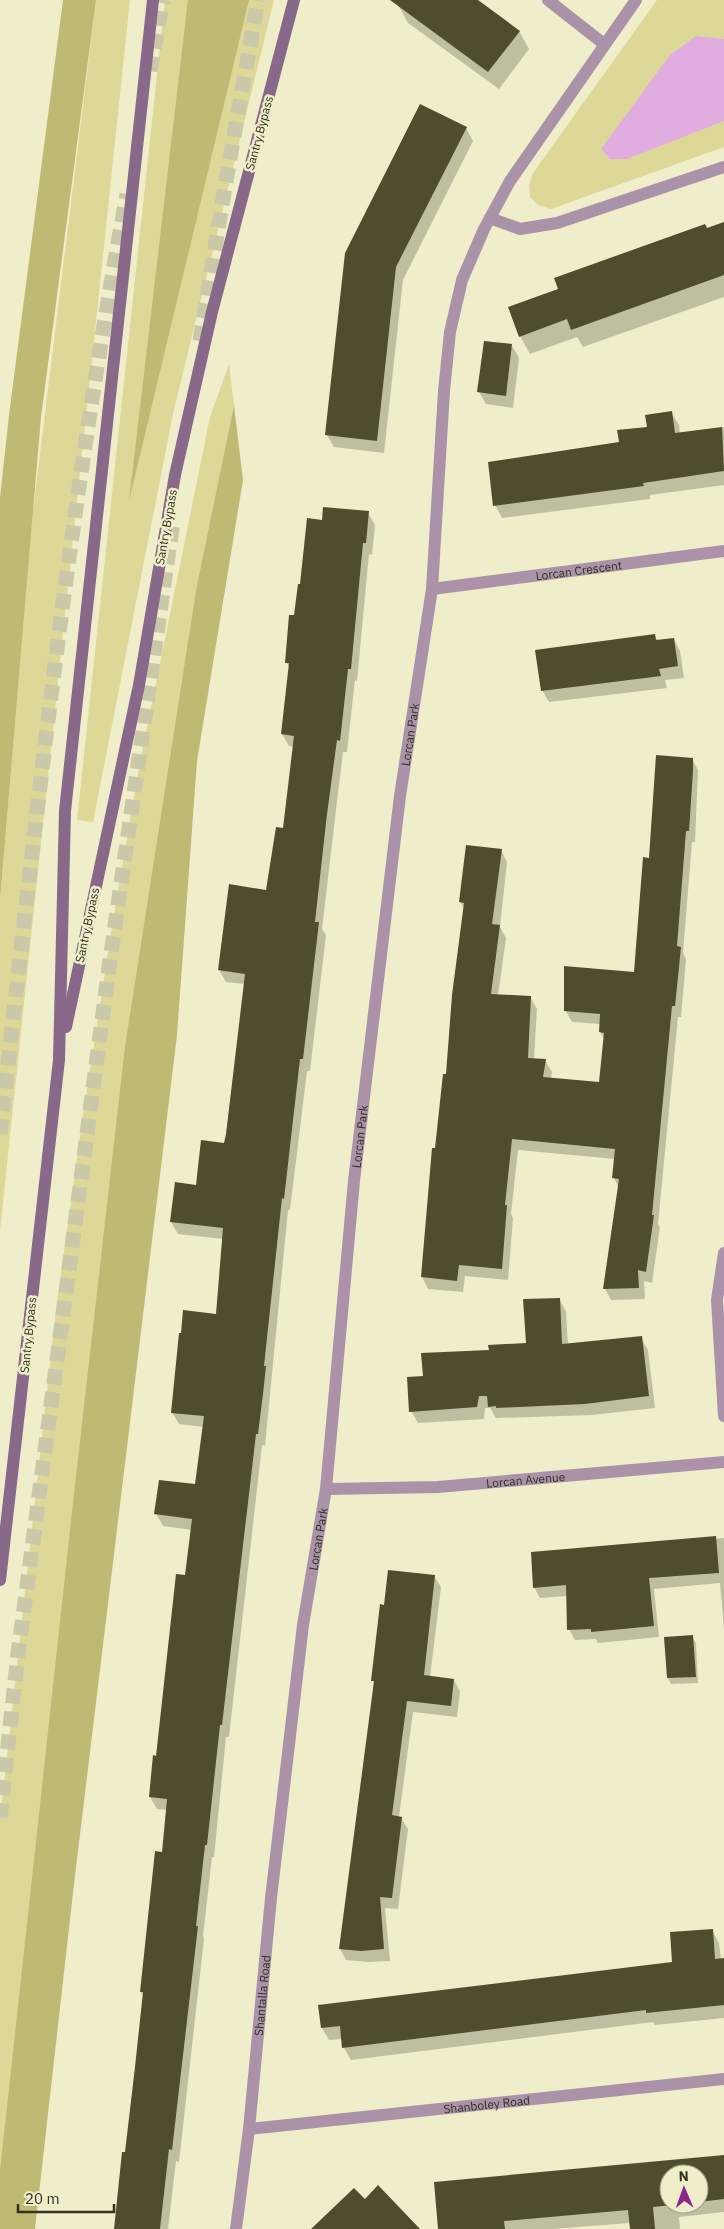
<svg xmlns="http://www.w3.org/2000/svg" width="724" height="2229" font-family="'IBM Plex Sans',sans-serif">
<rect width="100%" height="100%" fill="#f0eeca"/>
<g fill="#ddd898">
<path d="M96,0h34l-130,1231v-331l33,-390z"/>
<path d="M165,0h109l-101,414 -80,408 -16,-2z"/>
<path d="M657,0h67v147l-173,62 -13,-4 -8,-8 -1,-12 4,-12z"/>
<path d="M229,364l5,41 -38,185 -71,456 -125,1134v-360l56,-511 26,-187 31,-202 28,-163 69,-340z"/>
</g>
<g fill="#beb973">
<path d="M63,0h33l-55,417 -41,483v-402l9,-83z"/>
<path d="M188,0h61l-120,501 58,-493z"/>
<path d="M234,405l9,75 -46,281 -20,274 -103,849 -39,345h-35v-58l73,-668 52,-457 71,-456z"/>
</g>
<path fill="#e1ade0" d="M696,36l28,3v82l-97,38h-17l-9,-10 69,-94z"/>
<g fill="#0003" fill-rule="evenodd">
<path d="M401,0h75l43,31 10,18 -30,40 -91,-66 -10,-18z"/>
<path d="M466,128l7,13 -70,139 -19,173 -50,-6 -7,-12 20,-182z"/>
<path d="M724,223v74l-141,50 -6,-10 -47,17 -10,-18 40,-46z"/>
<path d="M512,346l7,12 -6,50 -27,-4 -7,-12z"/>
<path d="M671,412l8,13 1,9 44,-7v58l-74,10v4l-148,19 -7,-13 125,-61z"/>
<path d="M368,513l7,12 -3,30 -3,-1 -12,127 -2,-1 -8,72h-4l-9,75 -12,102 4,6 -16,136h-3l-17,139h-2l-23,236 -3,-1 -33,292h-3l-12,120h-2l-9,79 1,3 -25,223 -3,-1 -8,68h-53l11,-75 18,-157 -3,-5 22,-139 4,-43 -10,-1 -7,-12 36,-221 6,-46 -29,-4 -7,-12 40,-28 8,-59 -25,-3 -7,-12 10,-77 35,-19 6,-77 -45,-5 -7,-12 54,-78 20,-160 -19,-2 -7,-12 48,-79 18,-62 9,-82 -5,-1 -7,-12 8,-66 -4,-6 15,-77 22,-64z"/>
<path d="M654,635l4,6 16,-2 6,12 4,27 -19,2 2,8 -118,14 -7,-12z"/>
<path d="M692,759l6,11 -3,72h-3l-9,111 3,6 -5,58h-3l-20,207 2,3 -8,56 -8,-2 1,18 -34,1 -6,-11 14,-101 -5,-10 1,-19 -97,-9 -7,64 2,4 -5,62 -43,-4 -2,16 -35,-3 -6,-12 11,-128 3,1 11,-74 17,-168 -4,-6 41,-52 6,12 -7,65 6,11 -8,58 33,2 6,11 -3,51h11l7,12 -1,7 49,4 4,-44 -4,-7 1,-8 -29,-2 -6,-11 69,-38 15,-114z"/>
<path d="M559,1299l7,12 2,34 73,-7 7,12 7,58 -63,7 -96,3 -6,-10h-5l-1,11 -66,4 -7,-12 14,-34 65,-26 37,-7z"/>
<path d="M724,1538v91l-4,-46 -66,6 5,48 -61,6 -2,-4 -21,1 -6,-11 -2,-33 -27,2 -6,-11 -2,-34z"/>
<path d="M434,1576l7,11 -11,90 24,3 6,11 -3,26 -44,-5 -14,105 2,1 7,11 -10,80 -13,-1 5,53 -22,1 -22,-2 -6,-11 35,-264 -2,-4 12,-75z"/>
<path d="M692,1637l4,6 2,40 -27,1 -3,-6z"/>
<path d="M712,1930l7,13 2,16h3v59l-69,7 -2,-3 -302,38 -7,-12 -2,-9 -13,1 -7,-12 -3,-22 354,-42z"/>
<path d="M724,2156v56l-45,5 1,12h-49l-1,-6 -77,6h-113zM669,2174h30v30h-30z"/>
</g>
<g fill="#4f4d2e">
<path d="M390,0h88l42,31 -32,41z"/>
<path d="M420,104l47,23 -71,140 -19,174 -52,-6 20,-182z"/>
<path d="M724,222v53l-153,55 -4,-11 -48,18 -11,-30 50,-18 -4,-11 151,-54 2,4z"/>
<path d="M484,341l28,3 -6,52 -29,-4z"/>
<path d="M672,411l3,22 47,-6 2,44 -81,12 1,3 -151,20 -5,-44 131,-20 -2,-12 30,-3 -2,-12z"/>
<path d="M323,507l46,4 -3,32h-3l-12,126h-3l-8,72 -3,-1 -10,74 -12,108h4l-16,137h-3l-16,140 -2,-1 -18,168h2l-3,28 -5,40h-2l-34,291h-2l-13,120h-2l-9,81h2l-26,224 -3,-1 -9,80h-46l8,-77h3l10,-85 8,-75h-3l15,-141 7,1 5,-53 -18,-2 4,-42 3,1 20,-182 9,1 7,-56 -38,-5 5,-34 36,4 9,-68 -33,-3 8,-80h2l2,-23 33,4 7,-86 -53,-6 5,-40 21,3 5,-45 23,3 2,-9 19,-160 -27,-4 11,-86 37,6 10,-63 7,1 11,-92 -13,-2 8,-71h-4l4,-48h5l4,-31h2l7,-66 15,2z"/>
<path d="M655,634l1,6 18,-2 4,28 -19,3 2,7 -120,15 -6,-41z"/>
<path d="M656,755l37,3v13l-4,60h-3l-9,115 4,1 -3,30 -3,29h-3l-20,209h2l-8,57 -8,-2 1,18 -36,1 16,-110 -7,-1 3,-29 -103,-10 -7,66h2l-5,64 -43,-4 -2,16 -36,-4 11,-129h3l8,-74h3l6,-79 12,-92 -5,-1 7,-57 36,4 -10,75 8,1 -9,69 40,2 -3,62 18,1 -3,18 56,5 5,-49 -5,-1 1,-18 -36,-3v-45l70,6 9,-115 6,1z"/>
<path d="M560,1298l2,46 80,-8 7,60 -64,8 -89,4v-2l-8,1 -1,-11h-8l-2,11 -68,5 -2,-35 16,-1 -2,-23 68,-3 -1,-5 38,-2 -3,-44z"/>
<path d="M716,1536l3,37 -70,5 5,48 -63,6v-3l-24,1 -1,-45 -33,3 -2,-36z"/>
<path d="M388,1570l47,5 -11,100 30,4 -3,27 -44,-5 -15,114 10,2 -10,81 -12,-1 4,52 -23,2 -22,-2 35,-268h-3l9,-77 4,1z"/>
<path d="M693,1635l3,42 -29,1 -3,-41z"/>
<path d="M713,1929l2,30 9,-1v47l-78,8v-3l-304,38 -2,-22 -19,2 -3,-23 354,-43 -2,-30z"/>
<path d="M724,2155v44l-25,3v-28h-30v30h14l-30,3 2,22h-25l-2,-19 -124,11 1,8h-67l-4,-47z"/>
<path d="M378,2185l42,44h-109l43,-41 11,11z"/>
</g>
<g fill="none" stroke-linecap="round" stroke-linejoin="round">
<g stroke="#cac8a8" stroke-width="15" stroke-dasharray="15 8" stroke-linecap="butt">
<path d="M150,71l13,-71"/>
<path d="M200,341l22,-137 36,-204"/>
<path d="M0,1134c36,-314 69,-629 127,-940"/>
<path d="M0,1818l18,-164 92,-694 63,-438"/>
</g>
<g stroke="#aa93a9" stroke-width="12">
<path d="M548,0l56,44"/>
<path d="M490,218l30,11 37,-6 167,-56"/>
<path id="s1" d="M432,589l292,-38"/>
<path d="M724,1253l-7,47 7,116"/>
<path id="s2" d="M326,1489l112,-2 286,-25"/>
<path id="s3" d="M249,2129l475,-50"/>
<path id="s4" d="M236,2229l13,-100 22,-231 32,-273 23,-136 28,-308 46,-385 32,-207 12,-198 6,-59 12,-52 22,-51 26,-48 126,-181"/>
</g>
<g stroke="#896989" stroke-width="12">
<path d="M66,1027l73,-342 36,-210 37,-163 82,-312"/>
<path d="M0,1580l59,-520 6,-249 88,-811"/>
</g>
</g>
<g text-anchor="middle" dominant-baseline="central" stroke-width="5" stroke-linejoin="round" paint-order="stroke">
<g font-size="12" fill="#313022" stroke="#f0eeca">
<text transform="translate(259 133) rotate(-75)">Santry Bypass</text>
<text transform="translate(166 527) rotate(-80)">Santry Bypass</text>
<text stroke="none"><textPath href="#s1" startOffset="148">Lorcan Crescent</textPath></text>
<text stroke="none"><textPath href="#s4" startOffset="1505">Lorcan Park</textPath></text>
<text transform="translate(87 925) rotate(-78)">Santry Bypass</text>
<text stroke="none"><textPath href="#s4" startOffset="1100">Lorcan Park</textPath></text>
<text transform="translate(28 1335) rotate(-84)">Santry Bypass</text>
<text stroke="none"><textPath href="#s2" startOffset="200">Lorcan Avenue</textPath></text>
<text stroke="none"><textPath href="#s4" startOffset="695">Lorcan Park</textPath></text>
<text stroke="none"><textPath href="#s4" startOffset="235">Shantalla Road</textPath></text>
<text stroke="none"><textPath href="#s3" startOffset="239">Shanboley Road</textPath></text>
</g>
</g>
<g transform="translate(684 2189) rotate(358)"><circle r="24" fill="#f0eeca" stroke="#a4a287"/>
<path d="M0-4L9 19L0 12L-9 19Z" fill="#8c278e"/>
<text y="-8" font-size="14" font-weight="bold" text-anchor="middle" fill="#313022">N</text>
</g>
<path d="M18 2204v8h96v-8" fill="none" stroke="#313022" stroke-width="2.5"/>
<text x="25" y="2204" font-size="15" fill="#313022" stroke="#f0eeca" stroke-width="4" paint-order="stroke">20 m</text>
</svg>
